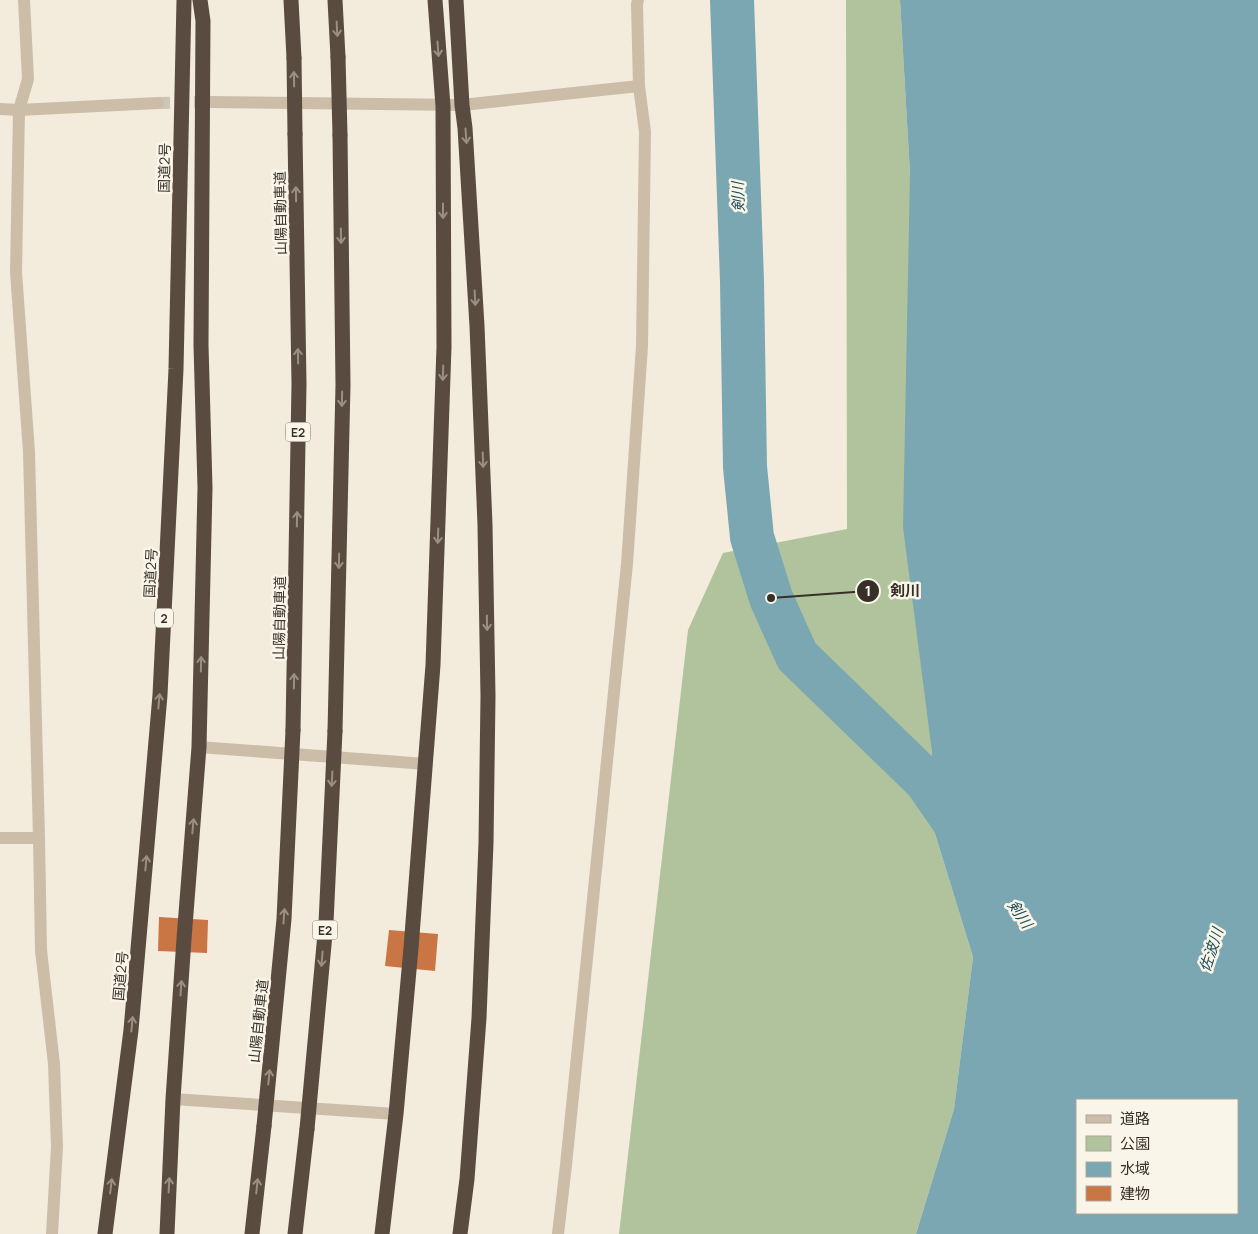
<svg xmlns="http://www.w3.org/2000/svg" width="1258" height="1234" font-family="Manrope,'Noto Sans JP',sans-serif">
<rect width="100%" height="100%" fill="#f3ebdc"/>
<path fill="#b0c39c" d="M846,0h54l10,174 22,578 -3,62 44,143 -19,152 -38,125h-297l69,-604 35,-77 124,-24z"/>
<path fill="#7aa7b1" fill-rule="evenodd" d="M900,0h358v1234h-342l38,-125 19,-152 -44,-143 3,-62 -29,-225 7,-353zM1237,1100v113h-160v-113z"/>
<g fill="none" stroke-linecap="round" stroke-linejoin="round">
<path stroke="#7aa7b1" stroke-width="44" d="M732,0l10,281 3,186 7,70 19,61 26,58 129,125 38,55"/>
</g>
<g fill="#c97644">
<path d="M159,917l49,3 -1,33 -49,-2z"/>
<path d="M389,930l49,4 -3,37 -50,-5z"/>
</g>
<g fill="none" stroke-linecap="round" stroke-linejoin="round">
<path stroke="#cec5b8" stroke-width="12" stroke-dasharray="12 6" stroke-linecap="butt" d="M158,103l53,-1"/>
<g stroke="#ccbda8" stroke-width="12">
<path d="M24,0l4,79 -9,31 -3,162 13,180 10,386 2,112 13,114 3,83 -5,87"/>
<path d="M211,102l251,3 177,-19"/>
<path d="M0,109l19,1 139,-7"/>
<path d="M199,747l227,17"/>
<path d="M0,838h39"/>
<path d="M173,1099l223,15"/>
<path d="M558,1234l8,-69 61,-601 15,-218 3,-214 -6,-46 -2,-82 1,-4"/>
</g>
<g stroke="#594b3f" stroke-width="15">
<path d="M291,0l3,58"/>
<path d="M335,0l3,57"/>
<path d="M456,0l6,105 3,23 12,198 8,199 3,171 -2,147 -7,175 -12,161 -7,55"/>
<path d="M293,730l6,-346 -4,-250"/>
<path d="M335,731l8,-346 -3,-250"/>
<path d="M105,1234l26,-204 29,-335 16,-326 8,-369"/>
<path d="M167,1234l6,-135 11,-160 15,-192 6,-259 -4,-143 2,-324 -3,-21"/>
<path d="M252,1234l12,-108"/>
<path d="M295,1234l12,-105"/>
<path d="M382,1234l14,-120 15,-166 22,-283 11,-318 -1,-241 -8,-106"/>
</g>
<g stroke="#594b3f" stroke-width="15">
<path d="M338,57l2,78"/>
<path d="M294,58l1,76"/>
<path d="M264,1126l20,-207 9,-189"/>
<path d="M307,1129l19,-206 9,-192"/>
</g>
</g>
<defs><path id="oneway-shaft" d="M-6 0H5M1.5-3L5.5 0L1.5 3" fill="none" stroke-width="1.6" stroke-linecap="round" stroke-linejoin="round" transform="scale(1.25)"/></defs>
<g stroke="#998f83">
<use href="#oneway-shaft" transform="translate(337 29) rotate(87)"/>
<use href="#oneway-shaft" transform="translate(438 49) rotate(86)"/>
<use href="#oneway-shaft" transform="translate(294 79) rotate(-91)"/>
<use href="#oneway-shaft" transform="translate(466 136) rotate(86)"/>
<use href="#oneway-shaft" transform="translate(296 194) rotate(-91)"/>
<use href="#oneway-shaft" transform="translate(443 211) rotate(90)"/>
<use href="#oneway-shaft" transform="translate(341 236) rotate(89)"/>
<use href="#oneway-shaft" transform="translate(475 298) rotate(87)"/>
<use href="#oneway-shaft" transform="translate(298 356) rotate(-91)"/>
<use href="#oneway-shaft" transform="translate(443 373) rotate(92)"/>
<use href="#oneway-shaft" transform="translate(342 399) rotate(91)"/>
<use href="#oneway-shaft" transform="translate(483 460) rotate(88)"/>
<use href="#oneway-shaft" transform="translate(297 519) rotate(-89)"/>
<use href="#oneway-shaft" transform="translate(438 536) rotate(92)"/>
<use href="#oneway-shaft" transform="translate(339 561) rotate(91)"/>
<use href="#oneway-shaft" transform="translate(487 623) rotate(89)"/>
<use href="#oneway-shaft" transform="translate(201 664) rotate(-89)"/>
<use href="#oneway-shaft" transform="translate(294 681) rotate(-89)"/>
<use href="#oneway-shaft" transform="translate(159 701) rotate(-85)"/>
<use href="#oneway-shaft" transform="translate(332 779) rotate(93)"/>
<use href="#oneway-shaft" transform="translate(193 826) rotate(-85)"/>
<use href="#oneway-shaft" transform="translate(146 863) rotate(-85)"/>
<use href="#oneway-shaft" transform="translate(284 916) rotate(-86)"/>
<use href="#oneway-shaft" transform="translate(322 959) rotate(95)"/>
<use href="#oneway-shaft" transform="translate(181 988) rotate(-86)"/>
<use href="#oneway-shaft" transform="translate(132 1024) rotate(-85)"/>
<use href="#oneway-shaft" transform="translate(269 1077) rotate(-84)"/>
<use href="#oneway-shaft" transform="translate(169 1185) rotate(-87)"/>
<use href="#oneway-shaft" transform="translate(111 1186) rotate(-83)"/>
<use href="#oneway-shaft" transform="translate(257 1186) rotate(-84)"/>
</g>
<g text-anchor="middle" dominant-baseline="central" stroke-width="5" stroke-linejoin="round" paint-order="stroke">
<g fill="#faf5e9" stroke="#726a62" stroke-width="1">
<rect x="285.5" y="422.5" width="25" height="19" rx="4"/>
<rect x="155" y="608.5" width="18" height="19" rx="4"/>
<rect x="312.5" y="920.5" width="25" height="19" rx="4"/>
</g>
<g font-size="12" font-weight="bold" fill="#382f28">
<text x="298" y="432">E2</text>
<text x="164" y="618">2</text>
<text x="325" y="930">E2</text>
</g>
<g font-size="14" fill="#382f28" stroke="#faf5e9">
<text transform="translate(164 168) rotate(-89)">国道2号</text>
<text transform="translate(280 213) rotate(-91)">山陽自動車道</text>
<text transform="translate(150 573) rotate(-87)">国道2号</text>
<text transform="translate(279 618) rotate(-89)">山陽自動車道</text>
<text transform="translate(120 976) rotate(-85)">国道2号</text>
<text transform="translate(258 1021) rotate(-84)">山陽自動車道</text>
</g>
<g font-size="15" font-style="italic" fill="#1c4e5b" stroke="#faf5e9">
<text transform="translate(738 197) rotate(-92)">剣川</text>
<text transform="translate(1020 914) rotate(55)">剣川</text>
<text transform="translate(1211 950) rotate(-72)">佐波川</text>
</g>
</g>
<path fill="none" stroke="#382f28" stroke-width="2" d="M771 598L868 591"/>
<g fill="#382f28" stroke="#faf5e9" stroke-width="2">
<circle cx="771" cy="598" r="5"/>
<circle cx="868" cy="591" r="12"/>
</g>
<g font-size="15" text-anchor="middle" font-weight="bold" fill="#fff">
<text x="868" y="596">1</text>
</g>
<g font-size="15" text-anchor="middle" font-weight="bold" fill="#382f28" stroke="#faf5e9" stroke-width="5" stroke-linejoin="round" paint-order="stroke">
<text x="905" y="596">剣川</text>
</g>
<rect x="1076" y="1099" width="162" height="115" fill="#faf5e9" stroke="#aca69c"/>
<rect x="1086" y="1115" width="25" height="8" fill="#ccbda8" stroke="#aca69c"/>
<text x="1120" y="1124" font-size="15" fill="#382f28">道路</text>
<rect x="1086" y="1136" width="25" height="15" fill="#b0c39c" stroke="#aca69c"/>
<text x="1120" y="1149" font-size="15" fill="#382f28">公園</text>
<rect x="1086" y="1162" width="25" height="15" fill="#7aa7b1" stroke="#aca69c"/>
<text x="1120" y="1174" font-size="15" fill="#382f28">水域</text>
<rect x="1086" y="1186" width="25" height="15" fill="#c97644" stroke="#aca69c"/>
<text x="1120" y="1199" font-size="15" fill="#382f28">建物</text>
</svg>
